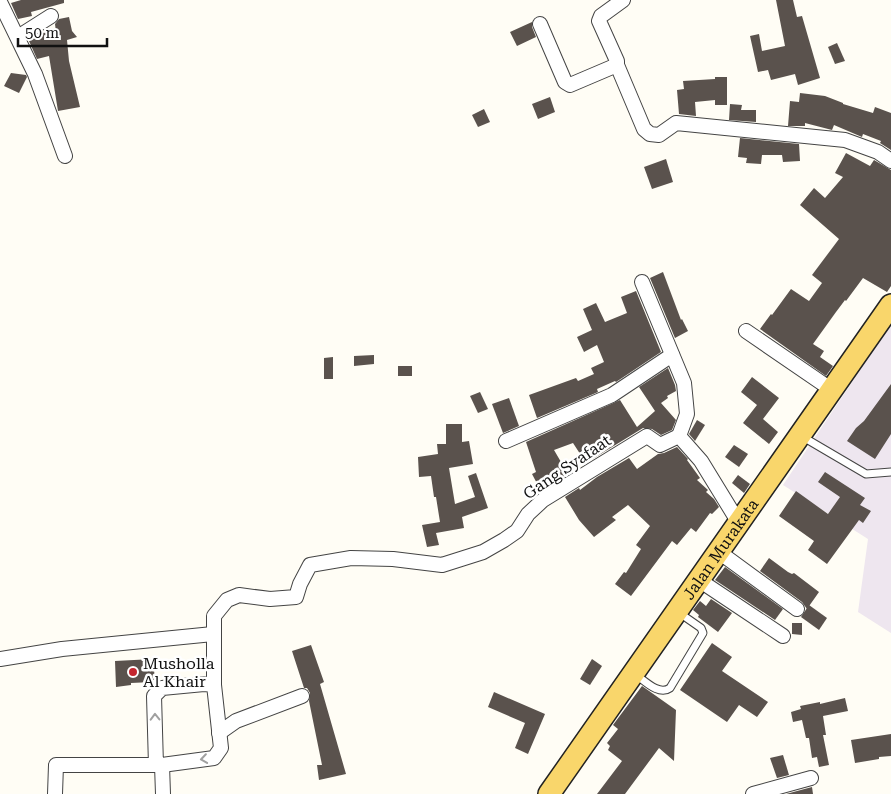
<svg xmlns="http://www.w3.org/2000/svg" width="891" height="794" font-family="'Roboto Serif',serif">
<rect width="100%" height="100%" fill="#fffdf5"/>
<path fill="#eee6ef" d="M891,324v309l-33,-21 10,-73 -85,-54z"/>
<g fill="#5a524d">
<path d="M21,0h43v3l-33,9 1,4 -14,3 -7,-16z"/>
<path d="M776,0h17l4,17 5,-1 18,62 -22,7 -3,-11 -24,6 -3,-10 -10,2 -8,-36 9,-2 3,17 23,-5z"/>
<path d="M69,17l3,14 5,6 -10,3 2,21 11,46 -22,4 -9,-55 -12,3 -8,-18 12,-8 15,-1 -1,-8 4,-5z"/>
<path d="M532,22v5l4,10 -19,9 -7,-14z"/>
<path d="M837,43l8,18 -10,3 -7,-17z"/>
<path d="M11,73l15,2 1,2 -8,16 -15,-7z"/>
<path d="M715,77h12v28h-12v-5l-20,2 1,14 -17,-2 -2,-24 7,-1 -1,-8 32,-2z"/>
<path d="M800,93l25,3 18,7v1l30,9 2,-6 16,6v37l-11,-7 1,-2 -18,-7 -1,3 -28,-12 -2,5 -27,-7v3h-17l2,-25 9,1z"/>
<path d="M550,97l5,15 -17,7 -6,-15z"/>
<path d="M730,104l12,1 -1,5h15v12l-27,-2z"/>
<path d="M484,109l6,13 -12,5 -6,-12z"/>
<path d="M740,138l59,6 1,17 -17,1 -1,-7h-20l-1,9 -15,-1 1,-5 -9,-1z"/>
<path d="M846,153l24,13 4,-6 17,10v116l-4,6 -24,-14 -17,23 -1,-1 -9,12 -23,32 11,7 -4,6 13,9 -7,10 -66,-47 11,-15 1,1 19,-26 18,12 13,-18 -10,-8 27,-36 -39,-34 14,-17 11,10 18,-21 -8,-4z"/>
<path d="M666,159l7,23 -21,7 -8,-22z"/>
<path d="M663,272l18,48 1,-1 6,12 -13,7 -25,-60z"/>
<path d="M636,291l25,61 -45,30 -1,-1 -18,8 1,3 -61,26 -8,-23 47,-17 2,3 16,-7 -3,-6 13,-6 -7,-17 -13,7 -7,-15 15,-7 -9,-21 13,-6 9,19 22,-9 -6,-16z"/>
<path d="M374,355v9l-20,2v-10z"/>
<path d="M333,357v22h-9v-21z"/>
<rect x="398" y="366" width="14" height="10"/>
<path d="M668,368l7,17 1,6 -9,5 1,2 -7,5 15,17 -4,10 -11,5 -9,-6 -9,-1 -57,35 -13,-20 -19,7 14,24 -27,17 -9,-17 4,-2 -10,-30 94,-42 17,27 18,-16 -16,-24z"/>
<path d="M752,377l27,21 -16,21 15,13 -9,12 -26,-21 14,-18 -16,-13z"/>
<path d="M891,384v50l-16,25 -28,-18 9,-13 8,-7z"/>
<path d="M480,392l8,17 -10,4 -8,-17z"/>
<path d="M509,398l10,28 -16,7 -11,-29z"/>
<path d="M697,420l8,5 -10,16 -6,-7z"/>
<path d="M446,424h16v18l7,-1 4,23 -24,4 6,36 20,-7 -7,-21 8,-3 12,35 -26,9 2,11 -28,5 3,12 -12,2 -5,-22 18,-3 -4,-25h-2l-3,-21 -12,1 -1,-20 20,-3 -1,-10h9z"/>
<path d="M734,445l14,9 -9,13 -14,-10z"/>
<path d="M677,447l11,12 -1,1 13,18 -3,2 11,10 -2,2 8,7 5,8 -7,7 -2,-1 -14,19 -5,-4 -14,17 -5,-4 -41,55 -16,-12 9,-12 2,1 15,-24 -5,-4 14,-19 -22,-21 -16,12 4,3 -22,17 -15,-17 -14,-23 14,-9 1,2 17,-13 32,-19 8,11 21,-15 6,-1z"/>
<path d="M825,472l40,26 -5,7 11,6 -8,12 -4,-3 -32,44 -19,-14 6,-9 -35,-25 17,-25 32,23 12,-17 -22,-15z"/>
<path d="M738,475l12,9 -6,9 -12,-10z"/>
<path d="M769,558l19,14 4,2 2,-1 25,19 -12,17 -5,-7 -42,-31z"/>
<path d="M725,567l58,42 -8,11 -60,-40z"/>
<path d="M711,599l21,14 -14,19 -20,-15 1,-2 -6,-5 7,-9 6,5z"/>
<path d="M809,605l18,13 -8,12 -18,-13z"/>
<path d="M792,623h10v12l-10,-1z"/>
<path d="M712,643l20,14 -10,14 46,31 -11,15 -18,-12 -12,17 -47,-32z"/>
<path d="M311,645l13,37 -4,2 26,90 -27,6 -2,-15h5l-13,-64 1,-8 -3,-5h-3l-12,-37z"/>
<path d="M153,659l2,21h-3v2l-21,1v2l-15,2 -1,-26z"/>
<path d="M592,659l10,7 -12,19 -10,-6z"/>
<path d="M642,686l34,24 -2,51 -15,-13 -34,46h-28l25,-33 -14,-11 2,-4 -3,-3 11,-14 -5,-4z"/>
<path d="M494,692l51,22 -17,40 -13,-6 10,-25 -37,-16z"/>
<path d="M845,698l3,13 -25,5 3,19h-3l6,30 -10,2 -2,-10 -5,1 -3,-20h-3l-4,-18 -9,2 -2,-10 10,-3 -1,-3 20,-4v2z"/>
<path d="M891,734v22l-12,1v2l-24,4 -4,-23z"/>
<path d="M783,755l6,20 -12,3 -7,-20z"/>
<path d="M812,787l1,7h-27z"/>
</g>
<g fill="none" stroke-linecap="round" stroke-linejoin="round">
<defs>
<g id="lane">
<path d="M803,437l63,37 25,-2"/>
<path d="M635,674c10,7 24,22 35,14l33,-55 -2,-5 -23,-16"/>
</g>
<g id="street">
<path d="M0,2l35,72 30,82"/>
<path d="M540,24l25,58 5,3 47,-20v-4l-18,-40 2,-5 22,-16"/>
<path d="M18,37l33,-21"/>
<path d="M617,65l27,64 6,5 9,1 17,-12 169,17 33,12 13,9"/>
<path d="M642,282l42,101 3,31 -8,22"/>
<path d="M746,331l86,59"/>
<path d="M506,441l106,-46 60,-40"/>
<path d="M719,552l78,57"/>
<path d="M699,580l84,56"/>
<path d="M0,659l62,-10 151,-15"/>
<path d="M214,685v-69l13,-16 12,-5 31,4 26,-2 4,-13 10,-19 41,-7 42,1 49,6 41,-13 21,-12 13,-9 11,-17 15,-14 104,-64 13,9 19,-9 22,25 38,62"/>
<path d="M219,733l17,-12 66,-25"/>
<path d="M162,765l1,29"/>
<path d="M55,794l1,-29h106l52,-7 7,-10 -7,-63 -10,-1 -42,4 -8,8 2,69"/>
<path d="M753,794l58,-16"/>
</g>
<g id="primary">
<path id="s1" d="M549,794l342,-489"/>
</g>
</defs>
<use href="#lane" stroke="#444" stroke-width="9"/>
<use href="#street" stroke="#444" stroke-width="16"/>
<use href="#primary" stroke="#222" stroke-width="24"/>
<use href="#lane" stroke="#fff" stroke-width="7"/>
<use href="#street" stroke="#fff" stroke-width="14"/>
<use href="#primary" stroke="#f9d66b" stroke-width="21"/>
</g>
<defs><path id="oneway-chevron" d="M-2-3.5L2.5 0L-2 3.5" fill="none" stroke-width="1.6" stroke-linecap="round" stroke-linejoin="round" transform="scale(1.25)"/></defs>
<g stroke="#a0a0a0">
<use href="#oneway-chevron" transform="translate(155 717) rotate(-91)"/>
<use href="#oneway-chevron" transform="translate(204 759) rotate(172)"/>
</g>
<circle fill="#c4262e" stroke="#fff" stroke-width="2" cx="133" cy="672" r="5"/>
<g text-anchor="middle" dominant-baseline="central" stroke-width="5" stroke-linejoin="round" paint-order="stroke">
<g font-size="16" fill="#111" stroke="#fff">
<text transform="translate(567 467) rotate(-34)">Gang Syafaat</text>
<text stroke="none"><textPath href="#s1" startOffset="299">Jalan Murakata</textPath></text>
</g>
<g font-size="16" fill="#111" stroke="#fff" text-anchor="start">
<text x="143" y="663">Musholla<tspan x="143" dy="18">Al Khair</tspan></text>
</g>
</g>
<path d="M18 38v8h89v-8" fill="none" stroke="#111111" stroke-width="2.5"/>
<text x="25" y="38" font-size="15" fill="#111111" stroke="#ffffff" stroke-width="4" paint-order="stroke">50 m</text>
</svg>
